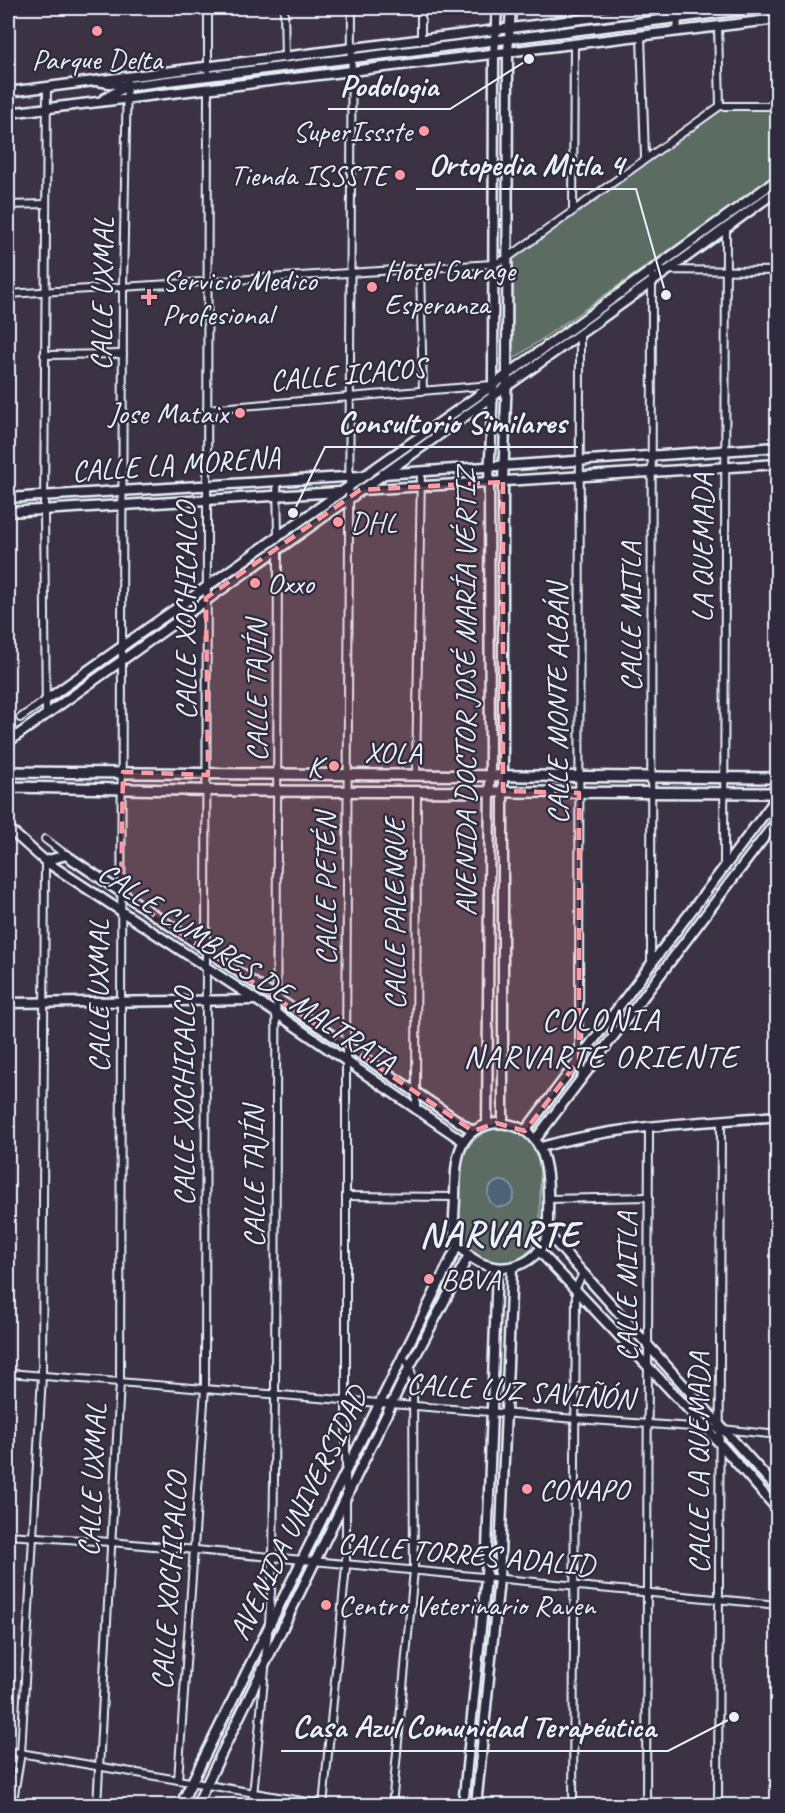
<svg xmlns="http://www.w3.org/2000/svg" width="785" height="1813" font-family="Caveat,sans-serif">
<rect width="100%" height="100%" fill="#3b3343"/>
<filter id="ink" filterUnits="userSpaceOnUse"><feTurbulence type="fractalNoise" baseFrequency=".0167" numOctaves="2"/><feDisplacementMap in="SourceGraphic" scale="12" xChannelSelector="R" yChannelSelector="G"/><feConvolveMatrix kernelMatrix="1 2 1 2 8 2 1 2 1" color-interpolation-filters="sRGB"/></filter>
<g filter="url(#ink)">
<g fill="#5c6c63" stroke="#a2aeae" stroke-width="1.5">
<path d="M722,110h55v65l-265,185 -2,-100z"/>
<path d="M493,1129c50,-1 48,37 47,75 -1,10 2,27 -3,36 -18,34 -65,30 -78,-6 -4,-12 2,-57 3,-73 5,-17 14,-26 31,-32z"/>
</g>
<circle fill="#4c6277" stroke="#8a9bab" stroke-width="1.5" cx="501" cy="1194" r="13"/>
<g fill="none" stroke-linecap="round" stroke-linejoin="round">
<defs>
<g id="street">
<path d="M284,8l1,50"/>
<path d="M570,19l1,-11"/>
<path d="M718,26l2,80"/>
<path d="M677,31l2,-23"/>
<path d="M641,36l4,121"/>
<path d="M421,39v-31"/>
<path d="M208,70v-62"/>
<path d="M8,205l37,-1"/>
<path d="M573,210l1,-166"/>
<path d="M420,269l3,122"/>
<path d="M8,294l485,-30 13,-5 214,-153h58"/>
<path d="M580,333l-1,727 3,15"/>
<path d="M44,355l79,-1"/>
<path d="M207,409l285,-24"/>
<path d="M277,481l1,55"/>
<path d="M46,715l-2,-204 3,-425"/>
<path d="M20,718l26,-18"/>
<path d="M416,776l5,-305"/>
<path d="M45,839l21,16"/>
<path d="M724,868l2,-640"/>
<path d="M651,963l1,-693 126,1"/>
<path d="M416,1110l1,-319"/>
<path d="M346,1196l109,1"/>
<path d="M547,1199l102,-2"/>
<path d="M8,1373l568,46 146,10 56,6"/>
<path d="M8,1535l103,7 667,63"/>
<path d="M269,1623l4,-64 2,-164 3,-847"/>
<path d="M265,1658l3,-25"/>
<path d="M8,1751l323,55"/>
<path d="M178,1780l27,-392 3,-1300"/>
<path d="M12,1806l9,-53 21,-378 3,-514"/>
<path d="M97,1806l23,-424 3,-1095 4,-210"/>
<path d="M252,1806l13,-137"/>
<path d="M323,1806l23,-240v-505l6,-1053"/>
<path d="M392,1806l22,-236 -1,-189 -3,-15 -8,-10"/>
<path d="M573,1806l3,-518 7,-15"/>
<path d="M646,1806l3,-678"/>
<path d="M718,1806l3,-685"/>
</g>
<g id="secondary">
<path d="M97,81l30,5 631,-78"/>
<path d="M8,92l660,-84"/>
<path d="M104,99l23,-13"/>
<path d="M8,113l770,-94"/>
<path d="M383,474l395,-27"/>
<path d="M361,490l417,-26"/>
<path d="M8,498l353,-22"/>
<path d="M8,512l331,-20"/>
<path d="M46,700l447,-315 285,-206"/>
<path d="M8,742c256,-184 515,-364 770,-552"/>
<path d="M8,828l37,33 231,152 187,128"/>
<path d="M45,861l21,-6 407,276"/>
<path d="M8,1003l247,-3"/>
<path d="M496,1123c62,1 51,68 52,111 -15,46 -79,44 -94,-1 -1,-13 1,-25 1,-38 1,-33 0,-67 41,-72z"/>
<path d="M503,1123v-641l4,-107 1,-322 3,-45"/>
<path d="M487,1124l3,-347 -1,-295 4,-97 1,-330 3,-47"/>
<path d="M525,1131l253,-335"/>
<path d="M535,1140l243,-321"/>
<path d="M541,1147c76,-22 158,-24 237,-31"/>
<path d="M548,1234l230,256"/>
<path d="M540,1252l166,176 72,82"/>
<path d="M180,1806l279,-563"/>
<path d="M196,1806l214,-440 59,-111"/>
<path d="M463,1806l23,-228 11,-310"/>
<path d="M476,1806l23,-227 13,-311"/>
</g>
<g id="primary">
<path d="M8,772l770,6"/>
<path d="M8,787l236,4 534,2"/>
</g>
</defs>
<use href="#street" stroke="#e8f1f8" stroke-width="10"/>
<use href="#secondary" stroke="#e8f1f8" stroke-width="13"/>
<use href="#primary" stroke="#e8f1f8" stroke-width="14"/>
<use href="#street" stroke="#2f2a3d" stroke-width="6"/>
<use href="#secondary" stroke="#2f2a3d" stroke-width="8"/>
<use href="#primary" stroke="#2f2a3d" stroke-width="9"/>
</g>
</g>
<path fill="#ff9aa2" fill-opacity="0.2" stroke="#ff9aa2" stroke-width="4.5" stroke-dasharray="12 8" stroke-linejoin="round" d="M503,482v309l76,2v267l-54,71 -29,-8 -23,8 -352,-238 2,-121 85,3 -2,-177 154,-108z"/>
<g fill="#ff9aa2" stroke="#2f2a3d" stroke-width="2">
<circle cx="97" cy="31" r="6"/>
<circle cx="424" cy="131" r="6"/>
<circle cx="400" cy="175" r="6"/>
<circle cx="372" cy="287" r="6"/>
<path d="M146 288h6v6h6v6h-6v6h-6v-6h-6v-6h6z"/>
<circle cx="240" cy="413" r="6"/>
<circle cx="338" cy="522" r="6"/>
<circle cx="255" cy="583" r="6"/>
<circle cx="334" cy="766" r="6"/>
<circle cx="429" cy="1279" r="6"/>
<circle cx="527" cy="1489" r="6"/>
<circle cx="326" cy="1605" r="6"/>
</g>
<g text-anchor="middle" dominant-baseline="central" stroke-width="4.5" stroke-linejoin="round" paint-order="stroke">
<g font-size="30" fill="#e8f1f8" stroke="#2f2a3d" text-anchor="start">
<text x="97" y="59" text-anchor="middle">Parque Delta</text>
<text x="412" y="131" text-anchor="end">SuperIssste</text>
<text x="388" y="175" text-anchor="end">Tienda ISSSTE</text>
<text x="384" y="270">Hotel Garage<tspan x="384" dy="34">Esperanza</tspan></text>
<text x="162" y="280">Servicio Medico<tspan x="162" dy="34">Profesional</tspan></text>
<text x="228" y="413" text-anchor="end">Jose Mataix</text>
<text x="350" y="522">DHL</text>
<text x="267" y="583">Oxxo</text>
<text x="322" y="766" text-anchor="end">K</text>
<text x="441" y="1279">BBVA</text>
<text x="539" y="1489">CONAPO</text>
<text x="338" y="1605">Centro Veterinario Raven</text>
</g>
<g font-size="30" fill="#e8f1f8" stroke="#2f2a3d">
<text transform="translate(102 294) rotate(-89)">CALLE UXMAL</text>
<text transform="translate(348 374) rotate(-5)">CALLE ICACOS</text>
<text transform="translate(176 464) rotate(-4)">CALLE LA MORENA</text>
<text transform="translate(702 548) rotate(-90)">LA QUEMADA</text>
<text transform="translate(185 611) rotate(-90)">CALLE XOCHICALCO</text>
<text transform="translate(630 617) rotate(-90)">CALLE MITLA</text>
<text transform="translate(256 691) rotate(-90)">CALLE TAJÍN</text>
<text transform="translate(465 692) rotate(-90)">AVENIDA DOCTOR JOSÉ MARÍA VÉRTIZ</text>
<text transform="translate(557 704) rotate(-90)">CALLE MONTE ALBÁN</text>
<text x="393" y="752">XOLA</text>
<text transform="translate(325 889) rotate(-90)">CALLE PETÉN</text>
<text transform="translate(394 914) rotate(-90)">CALLE PALENQUE</text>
<text transform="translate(247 967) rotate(34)">CALLE CUMBRES DE MALTRATA</text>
<text transform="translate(98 996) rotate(-90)">CALLE UXMAL</text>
<text transform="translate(183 1097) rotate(-90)">CALLE XOCHICALCO</text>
<text transform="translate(253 1177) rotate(-90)">CALLE TAJÍN</text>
<text transform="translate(626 1287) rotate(-90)">CALLE MITLA</text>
<text transform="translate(520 1391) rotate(4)">CALLE LUZ SAVIÑÓN</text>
<text transform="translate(698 1463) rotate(-90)">CALLE LA QUEMADA</text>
<text transform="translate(92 1480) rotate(-87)">CALLE UXMAL</text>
<text transform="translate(298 1513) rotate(-64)">AVENIDA UNIVERSIDAD</text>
<text transform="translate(466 1554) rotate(5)">CALLE TORRES ADALID</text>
<text transform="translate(169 1581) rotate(-86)">CALLE XOCHICALCO</text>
</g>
<g font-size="32" letter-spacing="1.5" fill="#e8f1f8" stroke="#2f2a3d">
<text x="601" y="1019">COLONIA<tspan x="601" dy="37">NARVARTE ORIENTE</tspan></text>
</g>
<g font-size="36" font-weight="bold" letter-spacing="1.5" fill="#e8f1f8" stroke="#2f2a3d">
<text x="500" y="1234">NARVARTE</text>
</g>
</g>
<path fill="none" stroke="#e8f1f8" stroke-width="2" d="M529 59L450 109H328M666 295L636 189H416M293 513L325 447H578M734 1717L668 1751H281"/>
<g fill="#e8f1f8" stroke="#2f2a3d" stroke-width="2">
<circle cx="529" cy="59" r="6"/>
<circle cx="666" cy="295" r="6"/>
<circle cx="293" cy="513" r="6"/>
<circle cx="734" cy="1717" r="6"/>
</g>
<g font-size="32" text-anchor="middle" font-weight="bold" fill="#e8f1f8" stroke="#2f2a3d" stroke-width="4.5" stroke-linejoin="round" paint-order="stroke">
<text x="389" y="96">Podologia</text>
<text x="526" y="175">Ortopedia Mitla 4</text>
<text x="452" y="433">Consultorio Similares</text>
<text x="474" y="1737">Casa Azul Comunidad Terapéutica</text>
</g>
<rect width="785" height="1813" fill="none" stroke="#2f2a3d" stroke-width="30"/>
<rect x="15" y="15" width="755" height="1783" fill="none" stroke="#e8f1f8" stroke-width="2" filter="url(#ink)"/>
</svg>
